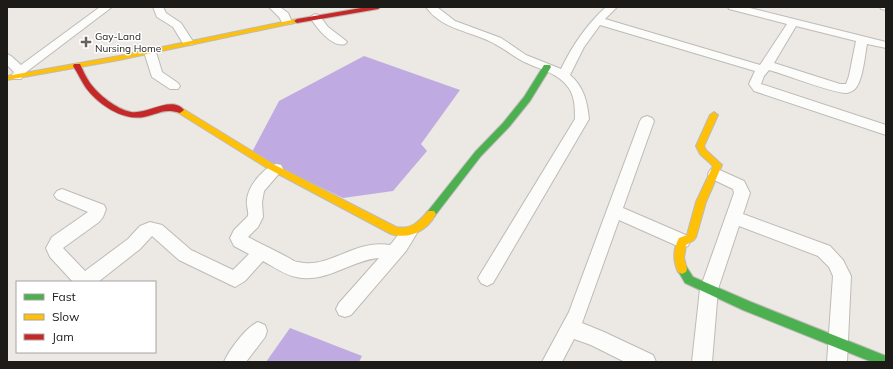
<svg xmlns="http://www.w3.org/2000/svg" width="893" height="369" font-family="Mulish,sans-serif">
<rect width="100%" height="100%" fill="#ece8e3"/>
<g fill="#bfabe1">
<path d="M364,56l96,34 -39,54 6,7 -34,40 -50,7 -92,-44 28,-53z"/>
<path d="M290,328l72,28 -3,6h-93z"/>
</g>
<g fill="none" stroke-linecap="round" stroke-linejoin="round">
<defs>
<g id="street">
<path d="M100,7h12l-87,66 -4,6h-8l-2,-3 3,-4 -7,-7v-11l4,2 10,9z"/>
<path d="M153,7h10l3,6 15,10 13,20 -2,2h-8l-11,-18 -16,-10z"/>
<path d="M269,7h11l8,6 4,9 -1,2h-8l-4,-7z"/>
<path d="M426,7h11l18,14 46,17 25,17 35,14c11,-23 26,-45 45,-62h11l-12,12 155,46 27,-41 -58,-15 -1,-2h18l140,35v6l-19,-4c-2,10 -4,37 -12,45 -2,2 -5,3 -8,4 -12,1 -63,-19 -78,-23l-5,6 -3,8 125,41v10l-132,-44 -5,-7 6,-13 -155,-46 -16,22 -14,28c14,12 17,26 19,44l-96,164 -6,3 -6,-3 -3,-5 3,-5 94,-154c0,-11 0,-23 -7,-32 -9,-13 -26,-17 -39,-23 -13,-5 -22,-14 -34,-20 -23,-13 -53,-14 -69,-37zM796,26l60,15 -7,35 -3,8h-6l-66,-21z"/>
<path d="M880,7h6v3l-5,-1z"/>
<path d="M315,14l4,1 9,12 17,13 2,2 -2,2c-13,4 -29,-17 -35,-27z"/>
<path d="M150,49l4,1 2,2 6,20 16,11 2,3 -2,3h-8l-18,-12 -8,-25 2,-2z"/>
<path d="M647,116l5,2 2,3 -31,87 65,28 2,5 -2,5 -6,2 -63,-28 -37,103 22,9 49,23 3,7h-31l-34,-17 -17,-6 -12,23h-20l27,-50 71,-191 2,-3z"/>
<path d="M276,164l5,1 2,4 -19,22 -2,11 1,15 -5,10 -10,10c13,7 26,13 39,20 3,1 7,5 11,5 30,8 56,-23 92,-17 8,-8 12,-21 25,-17l2,5 -11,18 -55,64 -6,2 -6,-2 -3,-6 3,-6 40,-45c-28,2 -53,26 -83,19 -11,-2 -22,-10 -33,-16l-18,20 -10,6 -56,-27 -27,-24 -12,13 -42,33h-25l-23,-25 -4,-9 6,-11 36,-25 -31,-13 -3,-4 3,-4 5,-2 42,16 2,4 -3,8 -4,5 -36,26 22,23 43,-32 12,-13 10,-4 12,3 29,25 42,20 16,-16 -15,-8 -4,-8 4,-8 14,-14c1,-5 -2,-10 -1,-16 1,-14 16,-32 29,-36z"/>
<path d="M715,168l29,13 6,12 -7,21 87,32 13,14 8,16 -4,86h-20l6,-86 -4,-9 -11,-11 -79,-30 -21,63 -6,73h-20l8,-73 34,-96 -1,-4 -23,-11 -2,-4 2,-4z"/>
<path d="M258,322l7,3 2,6 -2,6 -19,25h-22c5,-12 22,-35 34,-40z"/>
</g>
<g id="fast">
<path d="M544,65h6l1,2 -21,34 -21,26 -28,29 -47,61h-6l-2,-3 2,-3 47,-59 28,-29 21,-26z"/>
<path d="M682,264l4,2 7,11 58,25 135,54v6h-14l-129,-52 -58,-27 -8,-14 1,-3z"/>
</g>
<g id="slow">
<path d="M297,19l2,1v2l-180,38 -112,20v-4l112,-20z"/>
<path d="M180,107l93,57 123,63c15,3 23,-5 32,-16h6l2,3c-9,17 -27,26 -45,20l-124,-66 -90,-56 -1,-2z"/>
<path d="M714,112l4,3 -14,31 2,4 16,15 -16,37 -10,35 -2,3 -8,5 -2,13 3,11 -1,3 -4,2 -4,-2c-5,-11 -5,-23 1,-34l8,-3 9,-33 17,-36 -13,-12 -4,-8 14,-31z"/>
</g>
<g id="jam">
<path d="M367,7h14l-3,2 -81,14 -3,-2 3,-2z"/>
<path d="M74,64h6c3,7 6,13 10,19 9,12 26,26 41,29 16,3 40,-17 53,-2l-4,3c-17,-5 -20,1 -36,4 -22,4 -46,-13 -58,-29 -5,-7 -8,-15 -13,-22z"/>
</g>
</defs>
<use href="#street" stroke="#bebbb7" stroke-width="2"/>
<use href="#fast" stroke="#bebbb7" stroke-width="2"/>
<use href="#slow" stroke="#bebbb7" stroke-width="2"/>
<use href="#jam" stroke="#bebbb7" stroke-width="2"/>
<use href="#street" fill="#fcfcfb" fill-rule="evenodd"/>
<use href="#fast" fill="#4caf50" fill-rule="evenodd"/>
<use href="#slow" fill="#ffc107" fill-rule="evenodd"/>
<use href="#jam" fill="#c62828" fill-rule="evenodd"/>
</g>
<path fill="#65635e" stroke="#fff" stroke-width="1.5" d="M84 36h4v4h4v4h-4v4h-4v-4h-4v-4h4z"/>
<g text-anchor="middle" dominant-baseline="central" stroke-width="3" stroke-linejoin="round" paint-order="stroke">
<g font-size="10" fill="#1d1b17" stroke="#fff" text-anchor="start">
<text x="95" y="36">Gay-Land<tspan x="95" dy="12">Nursing Home</tspan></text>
</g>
</g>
<rect width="893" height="369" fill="none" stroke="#1d1b17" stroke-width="16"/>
<rect x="16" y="281" width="140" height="72" fill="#ffffff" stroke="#a5a4a2"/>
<rect x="24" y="294" width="20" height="6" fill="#4caf50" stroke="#a5a4a2"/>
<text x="52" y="301" font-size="12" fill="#1d1b17">Fast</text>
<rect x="24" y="314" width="20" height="6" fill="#ffc107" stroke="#a5a4a2"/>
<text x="52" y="321" font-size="12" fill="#1d1b17">Slow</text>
<rect x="24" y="334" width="20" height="6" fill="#c62828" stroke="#a5a4a2"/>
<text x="52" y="341" font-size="12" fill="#1d1b17">Jam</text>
</svg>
